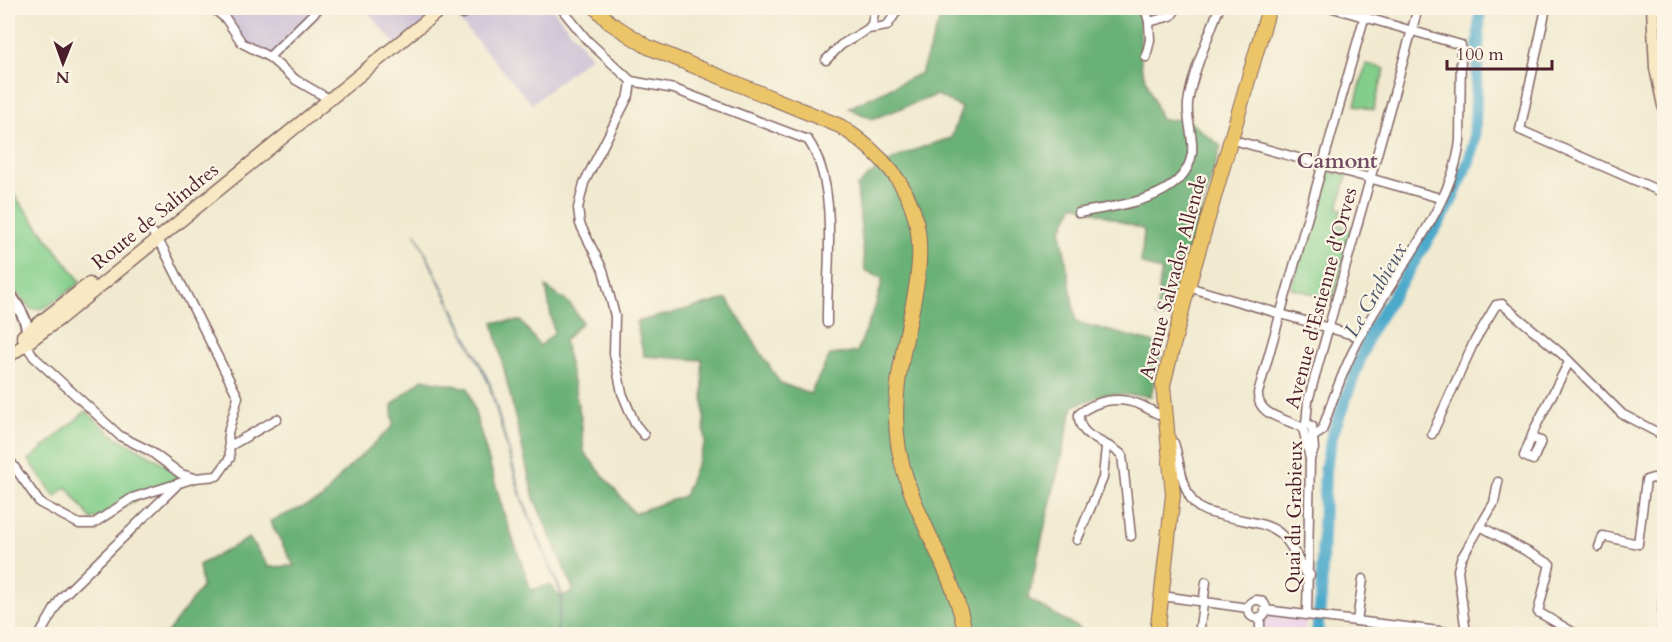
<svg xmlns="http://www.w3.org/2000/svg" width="1672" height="642" font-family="Cardo,serif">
<rect width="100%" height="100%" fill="#fcf5e5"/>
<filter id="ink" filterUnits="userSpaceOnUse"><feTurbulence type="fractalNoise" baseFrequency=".0167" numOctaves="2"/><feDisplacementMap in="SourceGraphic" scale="12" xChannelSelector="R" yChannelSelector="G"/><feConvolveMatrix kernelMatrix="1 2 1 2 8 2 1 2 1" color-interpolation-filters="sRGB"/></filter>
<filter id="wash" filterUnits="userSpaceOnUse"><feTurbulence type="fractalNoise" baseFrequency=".008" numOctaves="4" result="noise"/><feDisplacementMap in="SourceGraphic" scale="24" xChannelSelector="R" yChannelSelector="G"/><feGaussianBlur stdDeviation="1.35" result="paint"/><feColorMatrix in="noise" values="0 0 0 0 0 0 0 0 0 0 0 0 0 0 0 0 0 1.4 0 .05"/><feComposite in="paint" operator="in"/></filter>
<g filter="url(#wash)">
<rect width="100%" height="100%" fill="#f1ead0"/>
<path fill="#ecd1ea" d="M1267,615l39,5 -2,14h-40l-1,-15z"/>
<g fill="#cbbfd5">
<path d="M218,8h110l-53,51 -25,-15z"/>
<path d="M365,8h187l39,48 -59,48 -81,-93 -50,40z"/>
</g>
<g fill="#83ce8b" stroke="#66765b" stroke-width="1.5">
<path d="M1366,64l19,5 -12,41 -18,-5z"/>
<path d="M1326,171l21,4 -9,33 4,2 -5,14 15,5 -19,70 -42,-11z"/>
<path d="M8,187l73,95 -36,26 -14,1 -23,-26z"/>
<path d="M86,411c9,8 18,18 29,25 16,11 59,27 64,45l-87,39 -25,-33 -12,10 -26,-37z"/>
</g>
<path fill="#6ab177" stroke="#5a6851" stroke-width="1.5" d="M932,8h201l7,6 1,52 20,54 25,-1 35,27 -51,172 -14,-1 5,-46 -20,-8 3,-33 -70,-26 -13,27 15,91 86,23 -11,51 -45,-2 -33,12 -45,193 61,35h-923l36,-47 -3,-22 50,-27 20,29 25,-1 -24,-45 52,-22 21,-26 50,-47 -1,-21 30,-26 46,9 36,126 27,76 19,-5 10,12 14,-6 -40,-93 -41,-176 28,-1 19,25 14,-13 -8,-46 24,17 12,18 -18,19 17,77 3,34 50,61 50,-17 21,-53 -3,-83 -58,-4 -8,-34 91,-23 53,84 30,11 20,-39 27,-3 19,-48 7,-25 -18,-9 -8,-83c26,-28 58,-38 94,-49l11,-30 -25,-13 -65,24 -23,-11 72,-35 20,-57z"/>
<path fill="#4ba9ca" stroke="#4a647a" stroke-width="1.5" d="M415,232l75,152 32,114 40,96 -5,40 4,-40 -40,-97 -32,-113z"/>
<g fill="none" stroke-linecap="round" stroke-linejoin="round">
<path stroke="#4ba9ca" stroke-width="12" d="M1317,634l4,-37 4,-127 7,-34 38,-104 78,-124 21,-47 5,-18 6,-135"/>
</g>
</g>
<g filter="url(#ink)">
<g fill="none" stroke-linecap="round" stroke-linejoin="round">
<defs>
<g id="minor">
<path d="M213,8l13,11 16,24 27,14 27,23 33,19"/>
<path d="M450,8l12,6 17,-6"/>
<path d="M561,8l26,32 44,41 -2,14 -45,88 -6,25 2,16 23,46 12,46 -1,38 8,39 13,31 9,11"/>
<path d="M1145,8l4,14"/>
<path d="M1546,8l-26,122 144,63"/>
<path d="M868,29l4,-5 3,-16"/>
<path d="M269,57l50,-49"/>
<path d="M1146,57l4,-17 -1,-18 22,-6 6,-8"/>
<path d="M826,60l15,-15 27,-16 19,-3 12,-18"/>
<path d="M631,81l43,8 134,51c32,46 18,128 19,183"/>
<path d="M1230,139l210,59"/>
<path d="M1079,213c37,-8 106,-12 113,-60 2,-17 -6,-33 -4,-50 4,-30 21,-67 31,-95"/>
<path d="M1188,287l172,50"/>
<path d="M25,343l9,14 86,79 30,15 31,23 14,4 22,-2 13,-18 -2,-25 10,-36 -74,-147 -11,-17"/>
<path d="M1306,424l6,2 2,23 -4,10 -3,156"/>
<path d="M1303,428c-18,-10 -46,-12 -45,-35l109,-385"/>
<path d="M1432,434l42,-92 22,-37 6,-1 61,51 59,59 42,22"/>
<path d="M1313,437l9,-6c10,-31 23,-65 38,-94 31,-60 92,-128 100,-196l1,-96 -128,-37"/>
<path d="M1531,438l10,3 -8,19 -9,-4 11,-28 34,-66"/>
<path d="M1168,442l6,1c6,18 8,47 21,61 6,7 16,9 25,11 53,13 61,5 85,58l5,2"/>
<path d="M230,446l47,-27"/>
<path d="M8,458l32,45 39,21h14l39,-26 63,-20"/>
<path d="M1310,459l-7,-31 3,-4 2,-23 110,-393"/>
<path d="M1480,526l70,38 -12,48 38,22"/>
<path d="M1131,536l-9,-81c-14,-14 -45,-16 -43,-41 17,-14 39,-18 59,-10 9,3 17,10 26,12"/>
<path d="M1077,540l26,-62 3,-32"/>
<path d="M1599,547l4,-11 35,8 8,-64 7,-2 11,4"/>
<path d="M1162,596l86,12"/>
<circle cx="1257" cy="609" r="9"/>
<path d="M1265,610l199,24"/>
<path d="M1260,617v17"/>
<path d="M1357,621l6,-42"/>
<path d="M40,634l21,-36 115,-112"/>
<path d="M1199,634l7,-52"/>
<path d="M1466,634l-8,-64 3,-11 33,-56 4,-21"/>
<path d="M1662,634l2,-56"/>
</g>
<path id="tertiary" d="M8,291c9,15 23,31 18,48"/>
<g id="secondary">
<path d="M1653,8l3,60 8,38"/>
<path d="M23,336l66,-52"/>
<path d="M8,357l50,-37 384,-312"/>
</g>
<g id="primary">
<path d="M596,8l13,14 39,25 192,79c150,98 37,198 59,324 11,63 58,124 66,184"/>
<path d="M1157,634l16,-139 -10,-110 25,-98 81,-279"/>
</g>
</defs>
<use href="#minor" stroke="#846665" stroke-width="11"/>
<use href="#tertiary" stroke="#846665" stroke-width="14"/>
<use href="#secondary" stroke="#846665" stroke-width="15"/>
<use href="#primary" stroke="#846665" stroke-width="16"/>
<use href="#minor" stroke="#fff" stroke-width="8"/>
<use href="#tertiary" stroke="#fff" stroke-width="10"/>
<use href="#secondary" stroke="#f8e8c3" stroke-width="12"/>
<use href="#primary" stroke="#edc569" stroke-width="14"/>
</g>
</g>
<g text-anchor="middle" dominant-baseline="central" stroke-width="4.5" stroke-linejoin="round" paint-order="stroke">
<g font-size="20" fill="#4a1f2b" stroke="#fcf5e5">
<text transform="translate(155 216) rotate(-39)">Route de Salindres</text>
<text transform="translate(1173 277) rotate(-75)">Avenue Salvador Allende</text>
<text transform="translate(1321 298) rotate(-75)">Avenue d'Estienne d'Orves</text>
<text transform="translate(1294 517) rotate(-89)">Quai du Grabieux</text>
</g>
<g font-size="21" font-style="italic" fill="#4a566b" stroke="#fcf5e5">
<text transform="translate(1376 290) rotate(-60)">Le Grabieux</text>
</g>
<g font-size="22" font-weight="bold" fill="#704d65" stroke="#fcf5e5">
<text x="1337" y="161">Camont</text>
</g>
</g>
<rect width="1672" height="642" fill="none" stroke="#fcf5e5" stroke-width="30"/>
<g transform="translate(63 63) rotate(181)" stroke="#fcf5e5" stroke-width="4.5" paint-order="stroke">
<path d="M0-4.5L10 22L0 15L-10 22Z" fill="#4a1f2b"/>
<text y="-9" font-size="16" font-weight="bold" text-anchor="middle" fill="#4a1f2b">N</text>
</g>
<path d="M1447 60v9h105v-9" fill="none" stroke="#4a1f2b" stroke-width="3"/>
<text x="1456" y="60" font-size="18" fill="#4a1f2b" stroke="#fcf5e5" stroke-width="4.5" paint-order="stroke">100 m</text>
</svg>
